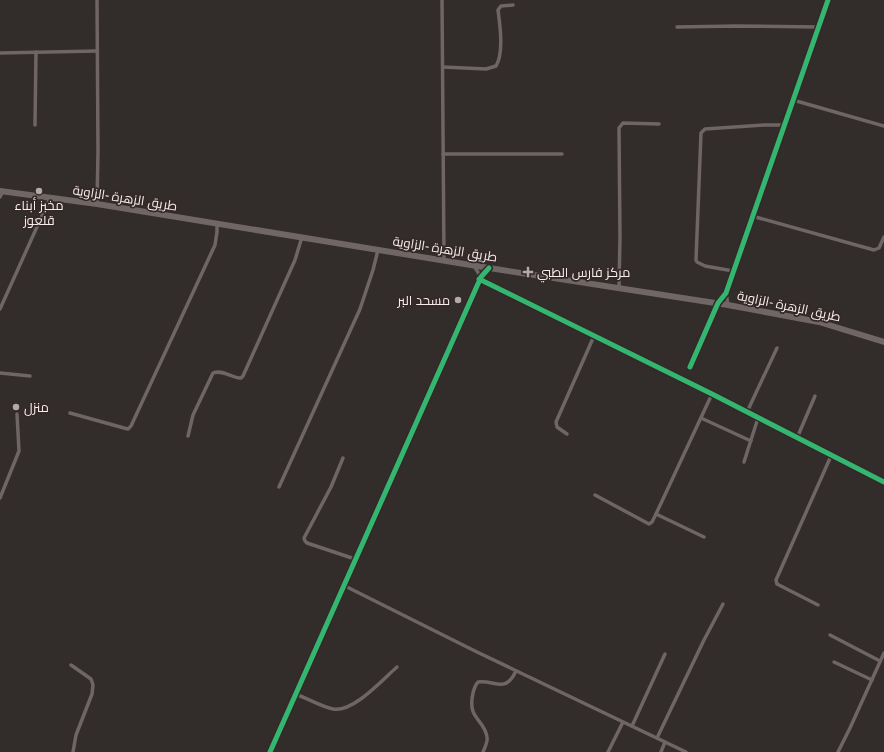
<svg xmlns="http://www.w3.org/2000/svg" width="884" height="752" font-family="'PT Sans',Cairo,sans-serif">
<rect width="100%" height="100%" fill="#322c2b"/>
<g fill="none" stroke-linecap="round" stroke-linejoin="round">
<g stroke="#6e6564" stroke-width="3.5">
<path d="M97,0l1,151 -1,53"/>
<path d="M442,0l2,260"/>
<path d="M677,27l59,-1 83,1"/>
<path d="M0,53l97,-2"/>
<path d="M443,67l43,2 10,-3c8,-13 4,-41 2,-56l3,-4 12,-1"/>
<path d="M793,100l91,26"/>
<path d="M35,125l1,-73"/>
<path d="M443,154h119"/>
<path d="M0,197l3,-6"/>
<path d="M752,216l122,34 5,-2 5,-11"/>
<path d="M474,266l7,11"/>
<path d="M733,271l-28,-5 -8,-4 -1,-2 5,-127 4,-4 59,-4h20"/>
<path d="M479,279l233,115 172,88"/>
<path d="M619,287l1,-50 -1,-109 4,-5 36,1"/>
<path d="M726,293l2,12"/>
<path d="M0,309l50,-111"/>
<path d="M690,367l28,-64 8,-10 102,-293"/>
<path d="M0,373l30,3"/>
<path d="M747,412l30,-64"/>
<path d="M70,413l54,15 4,1 3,-3 84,-181 2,-13v-8"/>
<path d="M701,418l50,23"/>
<path d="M567,434l-10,-7 -1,-5 38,-86"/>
<path d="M188,436l5,-21 20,-42c9,-4 19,5 28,5l2,-2 52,-116 7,-23"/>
<path d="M797,438l18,-42"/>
<path d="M343,458l-12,29 -27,51 1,3 2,2 48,16"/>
<path d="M744,462l14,-44"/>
<path d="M279,487l81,-178 13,-39 5,-20"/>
<path d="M595,495l54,29 3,-2 4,-8"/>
<path d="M0,498l19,-47 -2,-37"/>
<path d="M704,537l-48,-23 56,-120"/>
<path d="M343,585l134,67 209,100"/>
<path d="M818,605l-41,-21 -1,-4 55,-124"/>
<path d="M830,635l50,26"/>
<path d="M834,662l38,18"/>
<path d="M71,665l20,14 2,6 -1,9 -16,41 -3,17"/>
<path d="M295,694c12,4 27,13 38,15 20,4 50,-30 64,-42"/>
<path d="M632,726l33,-72"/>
<path d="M657,738l47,-98 19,-36"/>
<path d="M270,752l211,-475 8,-9"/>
<path d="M483,752c2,-5 5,-10 4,-15 -3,-19 -20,-17 -14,-44 1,-4 2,-8 5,-11 18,-2 27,12 38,-11"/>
<path d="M608,752l15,-30"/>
<path d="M661,752l4,-10"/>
<path d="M838,752l12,-24 34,-75"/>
</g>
<path stroke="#6f6665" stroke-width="6" d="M0,191l97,13 392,64 239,37 91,17 65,20"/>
<defs>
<g id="cycleway">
<path d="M479,279l233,115 172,88"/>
<path d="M690,367l28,-64 8,-10 102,-293"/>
<path d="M270,752l211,-475 8,-9"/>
</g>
</defs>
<use href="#cycleway" stroke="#352928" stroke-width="8"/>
<use href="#cycleway" stroke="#33b770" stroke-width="5"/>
</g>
<g fill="#b2aaaa" stroke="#352928" stroke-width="1.5">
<circle cx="39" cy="191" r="4"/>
<path d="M526 266h4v4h4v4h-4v4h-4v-4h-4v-4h4z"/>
<circle cx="458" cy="300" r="4"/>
<circle cx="16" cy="407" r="4"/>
</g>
<g text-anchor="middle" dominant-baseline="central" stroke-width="3.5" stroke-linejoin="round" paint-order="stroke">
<g font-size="13" fill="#f7eeee" stroke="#352928">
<text transform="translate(125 198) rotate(9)">طريق الزهرة -الزاوية</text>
<text transform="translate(445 249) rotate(9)">طريق الزهرة -الزاوية</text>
<text transform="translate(789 306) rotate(12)">طريق الزهرة -الزاوية</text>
</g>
<g font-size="13" fill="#f7eeee" stroke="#352928" text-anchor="start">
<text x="39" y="205" text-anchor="middle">مخبز أبناء<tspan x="39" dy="15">قلعوز</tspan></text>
<text x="537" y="272">مركز فارس الطبي</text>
<text x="450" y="300" text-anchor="end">مسحد البر</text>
<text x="24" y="407">منزل</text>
</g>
</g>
</svg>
